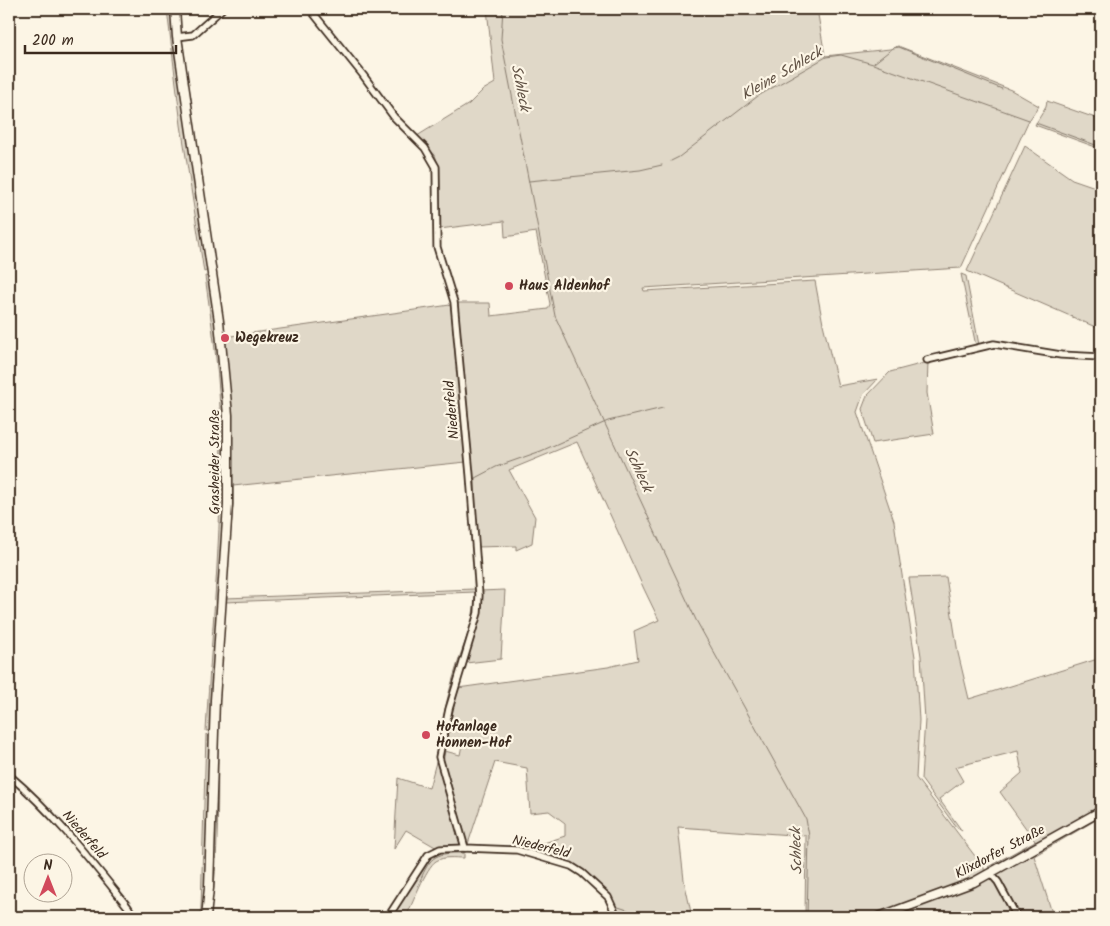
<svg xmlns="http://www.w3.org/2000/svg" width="1110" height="926" font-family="Kalam,sans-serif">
<rect width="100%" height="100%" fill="#fcf5e5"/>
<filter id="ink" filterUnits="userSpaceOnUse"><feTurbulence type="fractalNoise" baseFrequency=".02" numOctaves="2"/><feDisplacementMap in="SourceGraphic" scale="10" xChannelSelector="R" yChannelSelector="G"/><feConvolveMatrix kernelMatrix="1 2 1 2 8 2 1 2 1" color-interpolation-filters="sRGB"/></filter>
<g filter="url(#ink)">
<g fill="#e0d8c8" stroke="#8e8173">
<path d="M167,9h6l37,260 -6,3 -23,-147z"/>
<path d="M487,9h330l8,47 65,-7 8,-3 113,44 28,16 -11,16 -67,146 -318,20 1,3 171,-10 8,43 15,62 40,-7 -15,16 -6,17 37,109 5,35 16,101 4,63 -3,58 68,90 1,7 -19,8 -95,34h-66l1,-81 -128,-9 6,53 8,37h-72l-7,-13 -30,-32 -60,-22 42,-14v-13l-16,-12 -19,2 -3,-45 -32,-6 -28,85 -24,-85 2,-11 15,4 2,-10 -16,-3 12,-54 150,-21 30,-7 -4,-29 25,-11 -15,-31 -67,-147 -68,28 26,47 -3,26 -16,7v-4l-40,1 -3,-43 1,-24h-2l-16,-177h34l1,13 57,-7 2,-5 -14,-72 -31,5 -1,-16 -65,8v-62l-4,-12 -18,-19 52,-32 14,-14 12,-7z"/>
<path d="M182,39l43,294h-2l-43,-291z"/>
<path d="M1047,101l54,19v29l-66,-24 11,-18z"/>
<path d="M1025,146l47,33 29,10v133l-1,7 -133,-58z"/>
<path d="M961,274l5,2 13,69 -3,1z"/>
<path d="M205,276l5,1 13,93 4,94 -15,266 -6,1c6,-107 18,-215 14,-323 -2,-44 -9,-89 -15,-132z"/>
<path d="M450,305l3,11 13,146 -233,24v18l-8,94 250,-9v3h2l-2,22 -31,113h-2c3,-23 10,-46 17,-68 7,-21 18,-44 16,-67l-250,10 -7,129 1,-85 10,-124 -5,-185z"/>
<path d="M928,362l-1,31 7,41 -61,9 -11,-34 5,-13 23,-24z"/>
<path d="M946,577l12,76 11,46 132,-41v150l-106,61 -7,-2 47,-26 -35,-49 22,-19 -4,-22 -63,16 8,14 -24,18 23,32 -6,-4 -35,-48 4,-59 -4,-64 -12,-78z"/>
<path d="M505,590l-4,69 -35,4 13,-49 1,-23z"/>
<path d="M218,733c-1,61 2,124 -8,184h-2l8,-181z"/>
<path d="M206,734l5,4 -2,132 -5,47h-5l2,-8z"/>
<path d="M436,762l4,5 21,80 -24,1 -31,-18 -12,19 4,-71 31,10z"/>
<path d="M1101,814v3l-67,39 19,60v1h-34l-22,-40v-3z"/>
<path d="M440,851h24v7c-8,0 -20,-2 -28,3 -10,6 -24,44 -30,56l-8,-1 -1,1h-6l39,-61z"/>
<path d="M990,878l3,2 21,37h-128l73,-25z"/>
</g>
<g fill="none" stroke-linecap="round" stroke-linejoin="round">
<g stroke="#85796b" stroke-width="1">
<path d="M503,9l-2,30 54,277 141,304 110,199 3,17 -2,81"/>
<path d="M874,63l19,-15 6,-1 103,42"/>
<path d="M1036,123l65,24"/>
<path d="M671,161l8,-4 79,-61 68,-39 15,-2 32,9 156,56"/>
<path d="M529,181l111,-11 22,-5"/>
<path d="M475,503v-25l21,-11 45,-16 67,-30 55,-13"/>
<path d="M472,622l4,-30"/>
<path d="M448,703l16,-53"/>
<path d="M496,852l20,1 54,16"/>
<path d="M418,886c11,-28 15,-34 45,-33"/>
<path d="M615,906l35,11"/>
</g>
<defs>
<g id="street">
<path d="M310,9l53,66 31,42 31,31 11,19 1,80 17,55 16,173 9,120 -1,18 -29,96 -10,48 26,91 52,2 54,16 11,7 26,24 9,20"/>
<path d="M177,37l16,-2 29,-26"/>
<path d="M927,360l67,-16 67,11 40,2"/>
<path d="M9,775c45,38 82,86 119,132l6,10"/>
<path d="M991,874l7,8 19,35"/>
<path d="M388,917l40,-62 12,-6 25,-1"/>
</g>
<g id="secondary">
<path d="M175,9l2,28 42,284 9,94v90l-13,195 -6,188 -3,29"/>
<path d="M879,917l95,-35 127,-71"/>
</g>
</defs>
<use href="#street" stroke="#3b2a1e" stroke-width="9"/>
<use href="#secondary" stroke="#3b2a1e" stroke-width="11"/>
<use href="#street" stroke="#fcf5e5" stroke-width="5.5"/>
<use href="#secondary" stroke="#fcf5e5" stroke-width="8"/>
</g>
</g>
<g fill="#d1495b" stroke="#fcf5e5" stroke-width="2">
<circle cx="509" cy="286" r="5"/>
<circle cx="225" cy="338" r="5"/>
<circle cx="426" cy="735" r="5"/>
</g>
<g text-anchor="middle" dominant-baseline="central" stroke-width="4.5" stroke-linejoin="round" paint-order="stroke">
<g font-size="14" font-weight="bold" fill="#3b2a1e" stroke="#fcf5e5" text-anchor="start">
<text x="519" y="286">Haus Aldenhof</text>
<text x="235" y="338">Wegekreuz</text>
<text x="436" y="727">Hofanlage<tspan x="436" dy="16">Honnen-Hof</tspan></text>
</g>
<g font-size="14" fill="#3b2a1e" stroke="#fcf5e5">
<text transform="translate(452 410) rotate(-95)">Niederfeld</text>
<text transform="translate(215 462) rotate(-90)">Grasheider Straße</text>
<text transform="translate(84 835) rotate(49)">Niederfeld</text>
<text transform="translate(541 847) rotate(14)">Niederfeld</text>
<text transform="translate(1000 852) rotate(-28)">Klixdorfer Straße</text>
</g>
<g font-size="15" font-style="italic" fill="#605144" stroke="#fcf5e5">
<text transform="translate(782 74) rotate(-30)">Kleine Schleck</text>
<text transform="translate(520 88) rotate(79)">Schleck</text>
<text transform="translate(638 470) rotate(65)">Schleck</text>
<text transform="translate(797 851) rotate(-92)">Schleck</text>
</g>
</g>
<rect width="1110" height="926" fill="none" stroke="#fcf5e5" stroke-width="30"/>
<rect x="15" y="15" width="1080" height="896" fill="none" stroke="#3b2a1e" stroke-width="2" filter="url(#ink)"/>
<g transform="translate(48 878)"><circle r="24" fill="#fcf5e5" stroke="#afa495"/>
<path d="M0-4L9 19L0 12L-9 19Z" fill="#d1495b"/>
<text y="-8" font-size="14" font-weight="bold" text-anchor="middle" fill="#3b2a1e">N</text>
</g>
<path d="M25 45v8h151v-8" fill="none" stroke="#3b2a1e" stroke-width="2.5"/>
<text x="32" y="45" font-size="15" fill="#3b2a1e" stroke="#fcf5e5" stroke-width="4" paint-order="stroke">200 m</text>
</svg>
